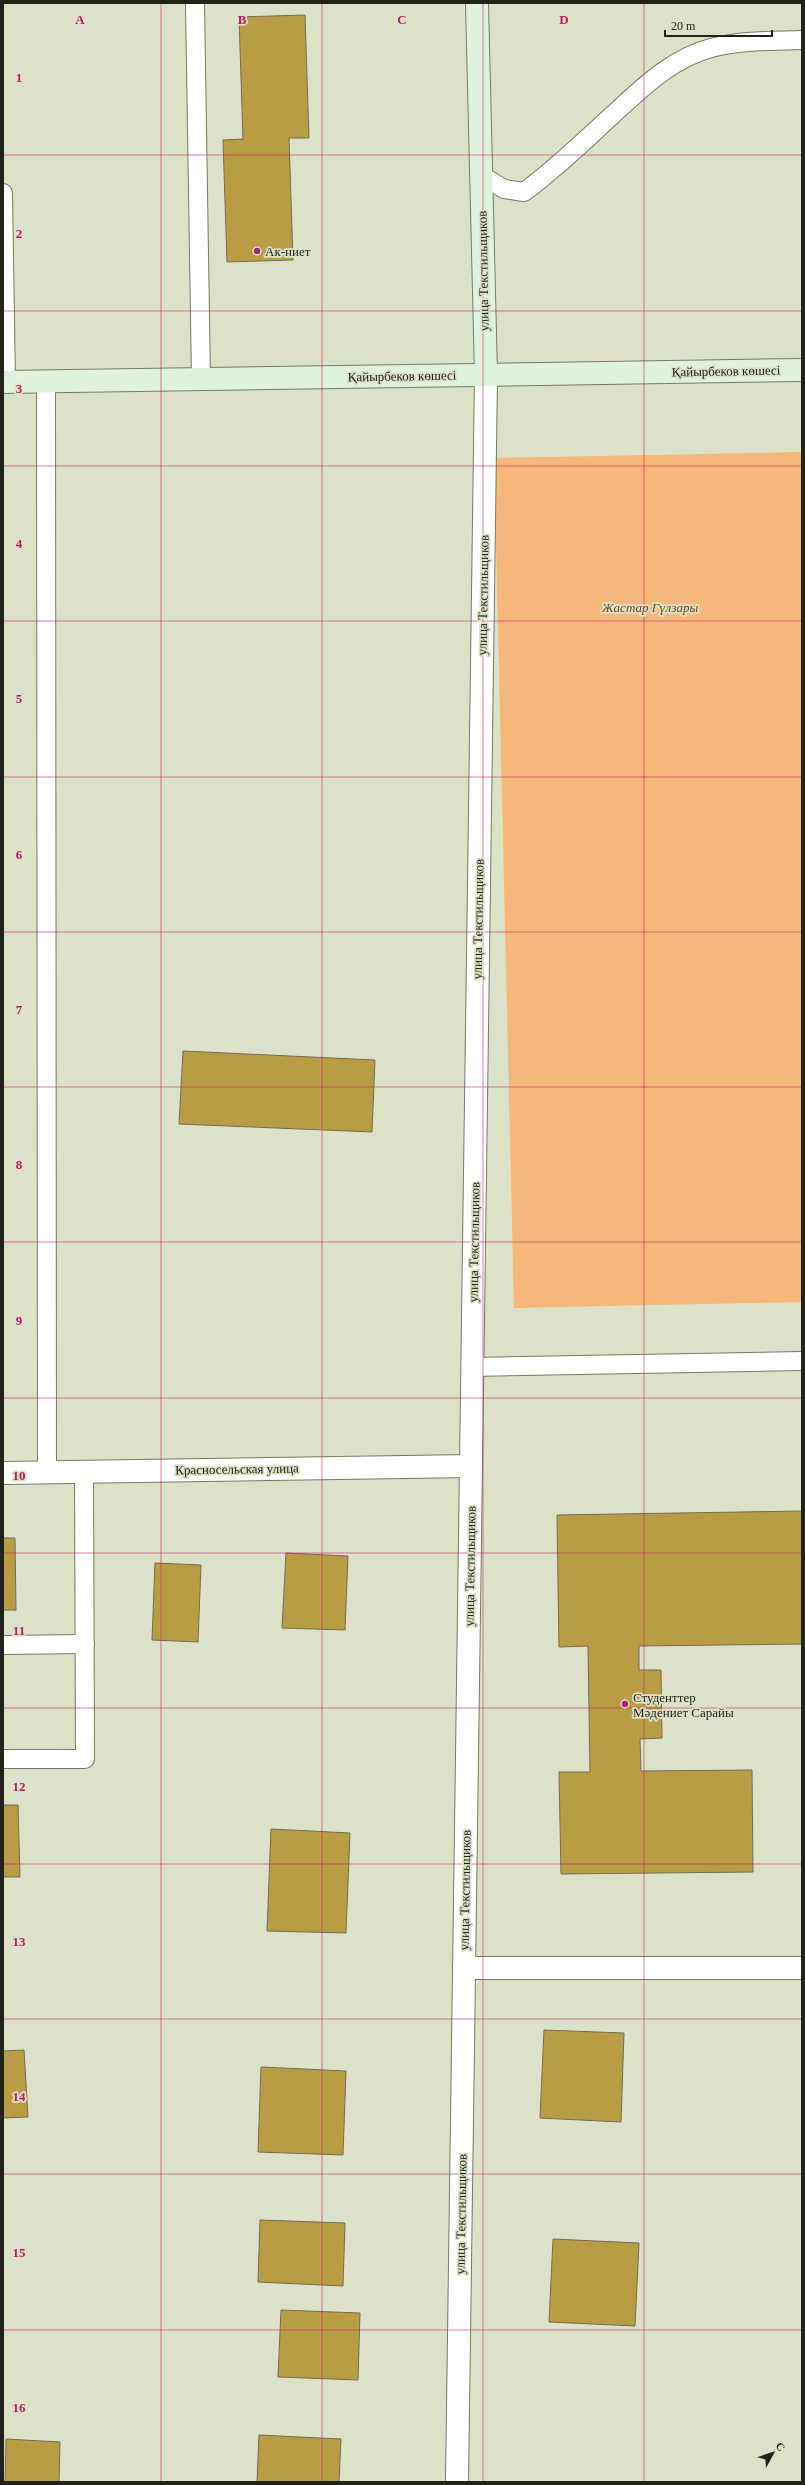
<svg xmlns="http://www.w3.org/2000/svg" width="805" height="2485" font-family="Georgia,serif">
<rect width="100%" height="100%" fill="#dce2c8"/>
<path fill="#f5b87a" d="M802,452v850l-288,6 -20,-850z"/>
<g fill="#b99d44" stroke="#736c55">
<path d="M305,15l4,123h-20l4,122 -66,2 -4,-122 20,-1 -4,-122z"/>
<path d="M183,1051l192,9 -3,72 -193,-8z"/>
<path d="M802,1511v133l-163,2v24h22l1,68 -22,1 1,32 111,-1 1,102 -192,2 -2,-102h31l-2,-126 -29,1 -2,-132z"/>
<path d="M3,1538h12l1,72h-13z"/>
<path d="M286,1553l62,3 -3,74 -63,-2z"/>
<path d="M155,1563l46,2 -3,77 -46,-2z"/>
<path d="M3,1805h15l2,72h-17z"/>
<path d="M271,1829l79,4 -4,100 -79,-2z"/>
<path d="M544,2030l80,3 -3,89 -81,-4z"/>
<path d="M24,2050l4,67 -25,1v-67z"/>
<path d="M261,2067l85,4 -3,84 -85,-3z"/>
<path d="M260,2220l85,3 -2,63 -85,-4z"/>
<path d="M553,2239l86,4 -4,83 -86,-4z"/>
<path d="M281,2310l79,3 -2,67 -80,-3z"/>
<path d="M259,2435l82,4 -2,43h-82z"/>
<path d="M6,2439l54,3 -1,40h-54z"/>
</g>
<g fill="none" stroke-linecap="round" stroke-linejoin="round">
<defs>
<g id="lane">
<path d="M195,3l6,376"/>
<path d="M481,175l23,14 20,3c30,-22 56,-47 83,-72 31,-28 62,-61 104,-72 30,-8 61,-7 91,-8"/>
<path d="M3,193l3,189"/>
<path d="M46,382l1,1090"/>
<path d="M472,1367l330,-6"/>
<path d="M3,1645l82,-1"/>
<path d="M3,1759h82l-1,-287"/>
</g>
<g id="street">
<path d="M3,1473l468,-7"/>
<path d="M464,1968h338"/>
<path d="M457,2482l29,-2107"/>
</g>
<g id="secondary">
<path d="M477,3l9,372"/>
<path d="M3,382l799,-12"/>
</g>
</defs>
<use href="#lane" stroke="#767b64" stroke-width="20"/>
<use href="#street" stroke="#767b64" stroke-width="24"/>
<use href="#secondary" stroke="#767b64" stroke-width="24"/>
<use href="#lane" stroke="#fff" stroke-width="18"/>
<use href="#street" stroke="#fff" stroke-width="22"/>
<use href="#secondary" stroke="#dff2de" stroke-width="22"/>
</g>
<path fill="none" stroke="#c2185b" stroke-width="1" stroke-opacity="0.55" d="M161,3v2479M322,3v2479M483,3v2479M644,3v2479M3,155h799M3,311h799M3,466h799M3,621h799M3,777h799M3,932h799M3,1087h799M3,1242h799M3,1398h799M3,1553h799M3,1708h799M3,1864h799M3,2019h799M3,2174h799M3,2330h799"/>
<g fill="#a72675" stroke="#dce2c8" stroke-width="1.5">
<circle cx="257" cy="251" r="4"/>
<circle cx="625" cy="1704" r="4"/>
</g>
<g text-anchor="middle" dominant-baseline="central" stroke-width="3.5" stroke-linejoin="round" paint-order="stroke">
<g font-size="13" fill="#212319" stroke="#dce2c8" text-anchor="start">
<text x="265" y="251">Ак-ниет</text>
<text x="633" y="1697">Студенттер<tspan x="633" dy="15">Мәдениет Сарайы</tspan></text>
</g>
<g font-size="13" fill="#212319" stroke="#dce2c8">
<text transform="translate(483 271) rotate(-91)">улица Текстильщиков</text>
<text transform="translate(726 371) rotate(-1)">Қайырбеков көшесі</text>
<text transform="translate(402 376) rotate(-1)">Қайырбеков көшесі</text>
<text transform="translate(483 595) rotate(-89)">улица Текстильщиков</text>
<text transform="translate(478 919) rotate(-89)">улица Текстильщиков</text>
<text transform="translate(474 1242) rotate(-89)">улица Текстильщиков</text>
<text transform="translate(237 1469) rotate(-1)">Красносельская улица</text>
<text transform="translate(470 1566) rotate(-89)">улица Текстильщиков</text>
<text transform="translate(465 1890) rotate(-89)">улица Текстильщиков</text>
<text transform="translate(461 2214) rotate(-89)">улица Текстильщиков</text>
</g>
<g font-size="13" font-style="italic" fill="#6d430f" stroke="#dce2c8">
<text x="650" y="607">Жастар Гүлзары</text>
</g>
</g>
<g font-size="13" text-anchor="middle" font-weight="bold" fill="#c2185b" stroke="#dce2c8" stroke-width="3.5" stroke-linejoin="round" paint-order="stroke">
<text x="80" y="24">A</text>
<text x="242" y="24">B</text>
<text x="402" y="24">C</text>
<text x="564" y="24">D</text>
<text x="19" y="82">1</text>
<text x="19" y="238">2</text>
<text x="19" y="393">3</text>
<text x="19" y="548">4</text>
<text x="19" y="703">5</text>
<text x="19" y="859">6</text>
<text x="19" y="1014">7</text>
<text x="19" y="1169">8</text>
<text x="19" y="1325">9</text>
<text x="19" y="1480">10</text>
<text x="19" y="1635">11</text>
<text x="19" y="1791">12</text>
<text x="19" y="1946">13</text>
<text x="19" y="2101">14</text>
<text x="19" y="2257">15</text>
<text x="19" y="2412">16</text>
</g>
<rect width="805" height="2485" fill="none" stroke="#212319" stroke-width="8"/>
<g transform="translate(773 2453) rotate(50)" stroke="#dce2c8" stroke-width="3" paint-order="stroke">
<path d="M0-3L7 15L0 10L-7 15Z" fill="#212319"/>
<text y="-6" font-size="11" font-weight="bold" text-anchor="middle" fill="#212319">С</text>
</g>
<path d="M665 30v6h107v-6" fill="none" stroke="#212319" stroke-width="2"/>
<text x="671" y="30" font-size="12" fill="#212319" stroke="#dce2c8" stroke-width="3" paint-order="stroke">20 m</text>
</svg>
